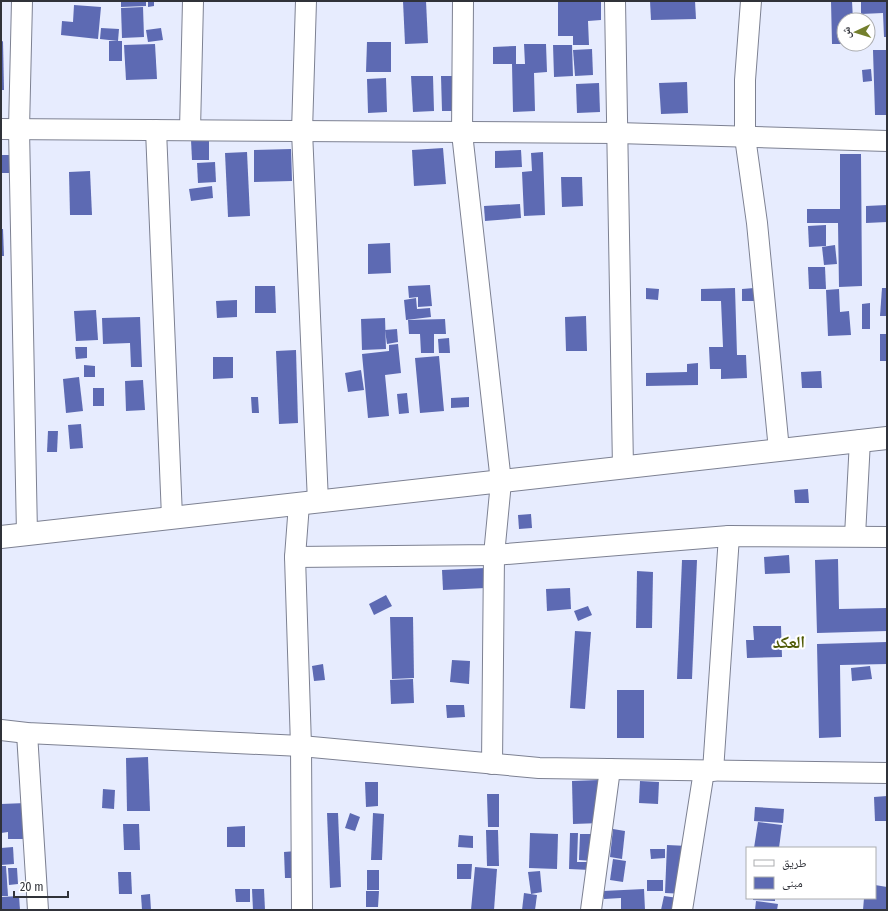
<svg xmlns="http://www.w3.org/2000/svg" width="888" height="911" font-family="'Fira Sans Condensed','Noto Naskh Arabic',sans-serif">
<rect width="100%" height="100%" fill="#e7ecfe"/>
<g fill="#5d6ab3">
<path d="M121,1h25v5l-25,1z"/>
<path d="M148,1h6v5l-6,1z"/>
<path d="M403,1h23l2,42 -23,1z"/>
<path d="M558,1h43v19l-13,1 1,24h-16v-9h-15z"/>
<path d="M650,1h45l1,18 -45,1z"/>
<path d="M831,1h21l1,19h-9v24h-12z"/>
<path d="M861,1h26v36h-3l-1,-24 -22,1z"/>
<path d="M74,5l27,2 -3,32 -37,-4 1,-14 11,1z"/>
<path d="M143,7l1,30 -22,1 -1,-30z"/>
<path d="M101,28l18,1 -1,12 -18,-2z"/>
<path d="M161,28l2,12 -15,2 -2,-12z"/>
<path d="M3,41l1,49h-3v-48z"/>
<rect x="109" y="41" width="13" height="20"/>
<path d="M367,42h24v30h-25z"/>
<path d="M155,44l2,35 -31,1 -2,-35z"/>
<path d="M524,44h22l1,28 -13,1 1,38 -22,1 -1,-48h-19v-17l23,-1v18h9z"/>
<path d="M553,45h19l1,31 -19,1z"/>
<path d="M592,49l1,26 -18,1 -2,-26z"/>
<path d="M873,50h14v65h-12z"/>
<path d="M871,69l1,12 -9,1 -1,-12z"/>
<path d="M411,76h22l1,35 -21,1z"/>
<path d="M441,76h14l2,35h-15z"/>
<path d="M386,78l1,34 -19,1 -1,-34z"/>
<path d="M687,82l1,31 -27,1 -2,-31z"/>
<path d="M599,83l1,29 -23,1 -1,-29z"/>
<path d="M191,140h18v20h-17z"/>
<path d="M443,148l3,36 -32,2 -2,-36z"/>
<path d="M291,149l1,32 -38,1v-32z"/>
<path d="M521,150l1,17 -27,1v-17z"/>
<path d="M247,152l3,64 -22,1 -3,-64z"/>
<path d="M543,152l2,63 -21,1 -2,-44 10,-1 -1,-18z"/>
<path d="M840,154h21l1,132 -23,1 -1,-64h-31v-14h33z"/>
<rect x="1" y="155" width="11" height="18"/>
<path d="M215,162l1,20 -18,1 -1,-20z"/>
<path d="M90,171l2,44h-22l-1,-43z"/>
<path d="M561,177h21l1,29 -21,1z"/>
<path d="M212,186l1,12 -22,3 -2,-12z"/>
<path d="M520,204l1,14 -36,3 -1,-15z"/>
<path d="M887,205v17l-21,1v-17z"/>
<path d="M826,225v21l-17,1 -1,-21z"/>
<path d="M1,229h2l1,27h-3z"/>
<path d="M390,243l1,30 -23,1v-30z"/>
<path d="M835,245l2,19 -13,1 -2,-18z"/>
<path d="M808,267h17l1,22h-17z"/>
<path d="M430,285l2,21 -14,1v-10l-9,1 -1,-12z"/>
<path d="M255,286h20l1,27h-21z"/>
<path d="M646,288l13,1 -1,11 -12,-1z"/>
<path d="M735,288l2,67h9l1,23 -26,1v-10h-11l-1,-22h14l-2,-46h-20v-12z"/>
<path d="M754,288l1,13h-13v-12z"/>
<path d="M882,288h5v28h-7z"/>
<path d="M839,289l1,23 9,-1 2,24 -23,1 -2,-46z"/>
<path d="M416,298l1,11 13,-1 1,9 -25,3 -2,-20z"/>
<path d="M237,300v17l-20,1 -1,-17z"/>
<path d="M870,303v26h-8v-25z"/>
<path d="M96,310l2,30 -22,1 -2,-30z"/>
<path d="M586,316l1,35h-21l-1,-34z"/>
<path d="M140,317l2,50h-11l-1,-24 -27,1 -1,-26z"/>
<path d="M385,318l1,31 -24,1 -1,-31z"/>
<path d="M445,319l1,15h-12v19h-13l-1,-19h-11l-1,-14z"/>
<path d="M397,329l1,13 -11,2 -2,-14z"/>
<rect x="880" y="334" width="7" height="27"/>
<path d="M449,338l1,15h-11l-1,-14z"/>
<path d="M398,344l3,29 -16,2 4,41 -21,2 -6,-64 27,-3v-6z"/>
<path d="M75,347h12v11l-11,1z"/>
<path d="M296,350l2,73 -19,1 -3,-73z"/>
<path d="M439,356l5,55 -24,2 -5,-55z"/>
<path d="M213,357h20v21l-20,1z"/>
<path d="M698,363v22l-52,1v-13l41,-1v-8z"/>
<path d="M84,365l11,1v11h-11z"/>
<path d="M361,370l3,20 -16,2 -3,-19z"/>
<path d="M821,371l1,17h-20l-1,-16z"/>
<path d="M79,377l4,34 -17,2 -3,-34z"/>
<path d="M143,380l2,30 -19,1 -1,-30z"/>
<rect x="93" y="388" width="11" height="18"/>
<path d="M407,393l2,20 -10,1 -2,-20z"/>
<path d="M251,397h7l1,16h-7z"/>
<path d="M469,397v10l-18,1v-10z"/>
<path d="M81,424l2,24 -13,1 -2,-24z"/>
<path d="M48,431h10l-1,21h-10z"/>
<path d="M808,489l1,14h-14l-1,-13z"/>
<path d="M531,514l1,14 -13,1 -1,-14z"/>
<path d="M789,555l1,18 -25,1 -1,-17z"/>
<path d="M838,559l1,50 48,-1v23l-70,2 -2,-73z"/>
<path d="M682,560h15l-5,119h-15z"/>
<path d="M485,568l1,20 -43,2 -1,-20z"/>
<path d="M637,571l16,1 -1,56h-16z"/>
<path d="M570,588l1,21 -24,2 -1,-22z"/>
<path d="M386,595l6,11 -18,9 -5,-11z"/>
<path d="M588,606l4,9 -14,6 -4,-10z"/>
<path d="M390,617h23l1,61 -22,1z"/>
<path d="M753,626h28l1,31 -35,1 -1,-18h8z"/>
<path d="M575,631l16,1 -6,77 -15,-1z"/>
<path d="M887,642v22l-47,1 1,72 -22,1 -2,-94z"/>
<path d="M452,660l18,1 -1,23 -19,-2z"/>
<path d="M323,664l2,16 -11,1 -2,-15z"/>
<path d="M870,666l2,13 -20,2 -1,-13z"/>
<path d="M413,679l1,24 -23,1 -1,-24z"/>
<rect x="617" y="690" width="27" height="48"/>
<path d="M446,705h18l1,12 -18,1z"/>
<path d="M148,757l2,54h-23l-1,-53z"/>
<path d="M599,780l2,43 -28,1 -1,-43z"/>
<path d="M640,781l19,1 -1,22 -19,-1z"/>
<path d="M365,782h13v24l-12,1z"/>
<path d="M103,789l12,1 -1,19 -12,-1z"/>
<path d="M487,794h12v33h-11z"/>
<path d="M887,796v25h-12l-1,-24z"/>
<path d="M26,803l2,36h-20v-7l-7,1v-29z"/>
<path d="M755,807l29,2 -1,14 -29,-2z"/>
<path d="M327,813h11l3,74 -11,1z"/>
<path d="M350,813l10,4 -5,14 -10,-3z"/>
<path d="M373,813l11,1 -2,46h-11z"/>
<path d="M758,822l24,3 -3,23h-25z"/>
<path d="M123,824h16l1,26h-16z"/>
<path d="M245,826v21h-18v-20z"/>
<path d="M613,829l12,2 -3,28 -12,-2z"/>
<path d="M486,830h12l1,36h-12z"/>
<path d="M530,833l28,1 -1,35 -28,-1z"/>
<path d="M570,833h8l-1,29h13v8l-21,-1z"/>
<path d="M580,834h14l-1,27 -14,-1z"/>
<path d="M459,835l14,1v12l-15,-1z"/>
<path d="M667,845l21,1 -2,48 -21,-1z"/>
<path d="M13,847l1,17 -13,1v-17z"/>
<path d="M650,849h15v9l-14,1z"/>
<path d="M296,851l1,27h-12l-1,-26z"/>
<path d="M613,859l13,2 -3,21 -13,-2z"/>
<path d="M457,864h15l-1,15h-14z"/>
<path d="M1,866h5l2,30h-7z"/>
<path d="M475,867l22,2 -3,41h-23z"/>
<path d="M8,868h9l1,16 -9,1z"/>
<rect x="367" y="870" width="12" height="20"/>
<path d="M540,871l2,21 -11,2 -3,-22z"/>
<path d="M118,872h13l1,22h-13z"/>
<rect x="647" y="880" width="16" height="11"/>
<path d="M875,885l12,2v23h-24l1,-12h11z"/>
<path d="M235,889h15v13h-14z"/>
<path d="M252,889h12l1,21h-12z"/>
<path d="M644,889l1,21h-24v-12l-17,1 -1,-8z"/>
<path d="M366,891h13l-1,16h-12z"/>
<path d="M524,893l13,2 -2,15h-13z"/>
<path d="M150,894l1,16h-9l-1,-15z"/>
<path d="M19,896l1,14h-19v-13z"/>
<path d="M664,896l14,2 -3,12h-14z"/>
<path d="M753,898h22v3l-22,-1z"/>
<path d="M756,901l22,3 -1,6h-22z"/>
</g>
<g fill="none" stroke-linecap="round" stroke-linejoin="round">
<defs>
<g id="street">
<path d="M22,1l-3,128 8,405"/>
<path d="M306,1l-4,130 16,371"/>
<path d="M463,1l-1,132 39,349 -7,73 -2,209"/>
<path d="M615,1l8,467"/>
<path d="M751,1l-6,79v57l12,86 22,227"/>
<path d="M1,129l616,4 270,8"/>
<path d="M156,130l16,387"/>
<path d="M190,130l3,-129"/>
<path d="M299,504l-4,53 6,189 1,164"/>
<path d="M855,536l5,-96"/>
<path d="M295,557l199,-2 235,-19 158,1"/>
<path d="M1,730l26,3 274,13 238,22 348,5"/>
<path d="M27,733l11,177"/>
<path d="M713,771l16,-235"/>
<path d="M591,910l19,-141"/>
<path d="M682,910l22,-139"/>
</g>
<path id="primary" d="M1,537l886,-99"/>
</defs>
<use href="#street" stroke="#7d8192" stroke-width="22"/>
<use href="#primary" stroke="#7d8192" stroke-width="24"/>
<use href="#street" stroke="#fff" stroke-width="20"/>
<use href="#primary" stroke="#fff" stroke-width="22"/>
</g>
<g text-anchor="middle" dominant-baseline="central" stroke-width="4" stroke-linejoin="round" paint-order="stroke">
<g font-size="17" font-weight="bold" fill="#505b06" stroke="#fff">
<text x="789" y="642">العكد</text>
</g>
</g>
<rect width="888" height="911" fill="none" stroke="#303239" stroke-width="4"/>
<rect x="746" y="847" width="130" height="52" fill="#ffffff" stroke="#acadb0"/>
<rect x="754" y="860" width="20" height="6" fill="#ffffff" stroke="#acadb0"/>
<text x="782" y="867" font-size="12" fill="#303239">طريق</text>
<rect x="754" y="877" width="20" height="12" fill="#5d6ab3" stroke="#acadb0"/>
<text x="782" y="887" font-size="12" fill="#303239">مبنى</text>
<g transform="translate(856 32) rotate(266)"><circle r="19" fill="#ffffff" stroke="#acadb0"/>
<path d="M0-3L7 15L0 10L-7 15Z" fill="#737f2d"/>
<text y="-6" font-size="11" font-weight="bold" text-anchor="middle" fill="#303239">ش</text>
</g>
<path d="M14 891v6h54v-6" fill="none" stroke="#303239" stroke-width="2"/>
<text x="20" y="891" font-size="12" fill="#303239" stroke="#ffffff" stroke-width="3" paint-order="stroke">20 m</text>
</svg>
